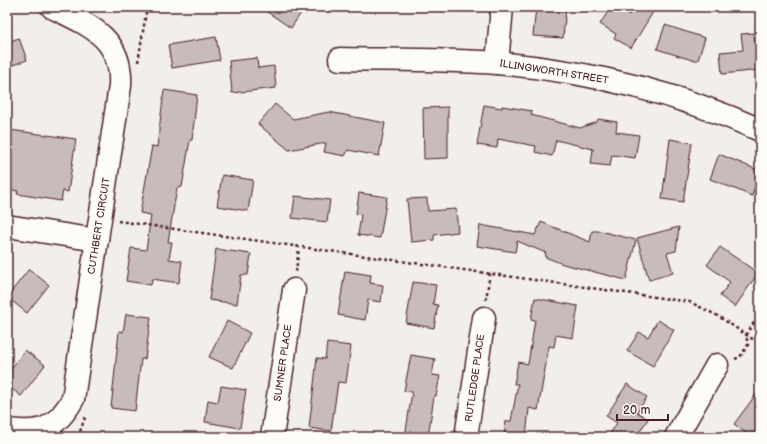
<svg xmlns="http://www.w3.org/2000/svg" width="767" height="444" font-family="'Balsamiq Sans',sans-serif">
<rect width="100%" height="100%" fill="#f2efeb"/>
<filter id="ink" filterUnits="userSpaceOnUse"><feTurbulence type="fractalNoise" baseFrequency=".025" numOctaves="2"/><feDisplacementMap in="SourceGraphic" scale="8" xChannelSelector="R" yChannelSelector="G"/><feConvolveMatrix kernelMatrix="1 2 1 2 8 2 1 2 1" color-interpolation-filters="sRGB"/></filter>
<g filter="url(#ink)">
<g fill="#c8bbbb" stroke="#4a1f2b">
<path d="M260,7h45l-14,21z"/>
<path d="M536,7h30l-3,31 -30,-2z"/>
<path d="M611,7h5l13,8 5,-8h10l9,5 -22,36 -17,-10 2,-4 -16,-10z"/>
<path d="M665,25l40,13 -7,22h-6l-35,-11z"/>
<path d="M754,33l2,17 4,-2v22l-38,4 -2,-22 23,-2 -2,-16z"/>
<path d="M216,37l4,23 -48,8 -4,-23z"/>
<path d="M19,38l8,22 -20,7v-25z"/>
<path d="M257,58l1,10 16,-2 2,22 -44,5 -3,-32z"/>
<path d="M164,90l33,5 -5,45h-2l-8,47 -5,1 -9,54h4l-3,17 13,2 -3,22 -27,-4 -1,6 -25,-4 5,-33 15,2 5,-35 -11,-2 12,-67 5,1z"/>
<path d="M275,104l18,15 36,-7 56,11 -6,33 -31,-6 -3,6 -21,-4 2,-9 -37,7 -31,-26z"/>
<path d="M484,105l18,3v-2l30,5 -1,4 49,13 17,-6 1,-3 19,3 -1,10 23,3 -4,23 -23,-3 -2,11 -19,-2 2,-15 -37,-9 -4,16 -17,-4 1,-6 -38,-7 -1,9 -20,-3z"/>
<path d="M448,107v51l-24,1 -1,-51z"/>
<path d="M10,130l66,9 -8,53 -5,-1 -2,10 -44,-7 1,-3 -11,-2v-36z"/>
<path d="M670,139l22,4 -9,59 -21,-3z"/>
<path d="M719,154l41,17 -8,25 -42,-17z"/>
<path d="M222,175l31,5 -5,31 -31,-5z"/>
<path d="M359,193l28,4 -7,41 -22,-3 3,-20 -5,-1z"/>
<path d="M295,196l35,4 -3,22 -35,-4z"/>
<path d="M427,198l1,13 28,-2 2,23 -24,3v5l-23,2 -4,-43z"/>
<path d="M541,222l49,20 2,-11h8l36,9 -10,40 -63,-16 -18,-7 1,-4 -29,-12 -2,11 -38,-6 3,-21 55,10z"/>
<path d="M679,227l-3,24 -9,2 6,20 -24,7 -12,-42z"/>
<path d="M720,247l38,26 -23,34 -15,-11 10,-14 -23,-17z"/>
<path d="M216,249l35,5 -3,21h-7l-4,29 -28,-4z"/>
<path d="M29,269l20,16 -22,28 -20,-16z"/>
<path d="M345,271l26,4 -1,8 13,2 -2,17 -13,-2 -3,20 -27,-5z"/>
<path d="M413,282l23,3 -3,19 5,1 -4,23 -28,-5z"/>
<path d="M535,298l43,8 -5,32 -17,-3 -2,12 -5,-1 -11,64 -9,-2 -3,29h-22l2,-16h5l7,-37h-4l4,-22 10,2 7,-44 -4,-1z"/>
<path d="M126,314l25,3 -6,42h-4l-6,52 -24,-3 8,-77 4,1z"/>
<path d="M658,320l16,10 -21,36 -26,-15 12,-19 9,5z"/>
<path d="M227,321l23,12 -17,35 -24,-11z"/>
<path d="M327,343l24,3 -5,37 -8,-1 -7,49 -22,-3 8,-70 8,1z"/>
<path d="M25,350l20,15 -24,31 -14,-11v-11z"/>
<path d="M411,355l24,4 -3,16 8,1 -4,20h-2l-6,41h-23l7,-45 -8,-1z"/>
<path d="M627,384l20,13 -10,15 11,7 -12,18h-28l9,-14 -11,-7z"/>
<path d="M221,386l25,4 -6,38 -35,-6 3,-22 10,2z"/>
<path d="M760,389v36l-9,12 -17,-13z"/>
</g>
<g fill="none" stroke-linecap="round" stroke-linejoin="round">
<defs>
<g id="minor">
<path d="M340,59c53,1 105,0 157,4 90,8 181,30 263,67"/>
<path d="M497,63l5,-56"/>
<path d="M7,226l90,14"/>
<path d="M7,430c34,4 48,0 66,-31l47,-313c3,-48 -31,-61 -68,-79"/>
<path d="M272,437l22,-147"/>
<path d="M466,437l18,-119"/>
<path d="M676,437l41,-72"/>
</g>
</defs>
<use href="#minor" stroke="#4a1f2b" stroke-width="25"/>
<g stroke="#4a1f2b" stroke-width="2.5" stroke-dasharray="3 3" stroke-linecap="butt">
<path d="M138,62l9,-55"/>
<path d="M118,221l572,81 28,14 42,28"/>
<path d="M296,272l3,-25"/>
<path d="M486,300l4,-27"/>
<path d="M735,359l5,-2 8,-12 -2,-10 14,-22"/>
<path d="M78,437l8,-22"/>
</g>
<use href="#minor" stroke="#fdfcf7" stroke-width="22"/>
</g>
</g>
<g text-anchor="middle" dominant-baseline="central" stroke-width="3.5" stroke-linejoin="round" paint-order="stroke">
<g font-size="10" fill="#4a1f2b" stroke="#fdfcf7">
<text transform="translate(554 72) rotate(9)">ILLINGWORTH STREET</text>
<text transform="translate(99 226) rotate(-81)">CUTHBERT CIRCUIT</text>
<text transform="translate(283 363) rotate(-82)">SUMNER PLACE</text>
<text transform="translate(475 378) rotate(-82)">RUTLEDGE PLACE</text>
</g>
</g>
<rect width="767" height="444" fill="none" stroke="#fdfcf7" stroke-width="24"/>
<rect x="12" y="12" width="743" height="420" fill="none" stroke="#4a1f2b" stroke-width="1.5" filter="url(#ink)"/>
<path d="M617 414v6h51v-6" fill="none" stroke="#4a1f2b" stroke-width="2"/>
<text x="623" y="414" font-size="12" fill="#4a1f2b" stroke="#fdfcf7" stroke-width="3" paint-order="stroke">20 m</text>
</svg>
